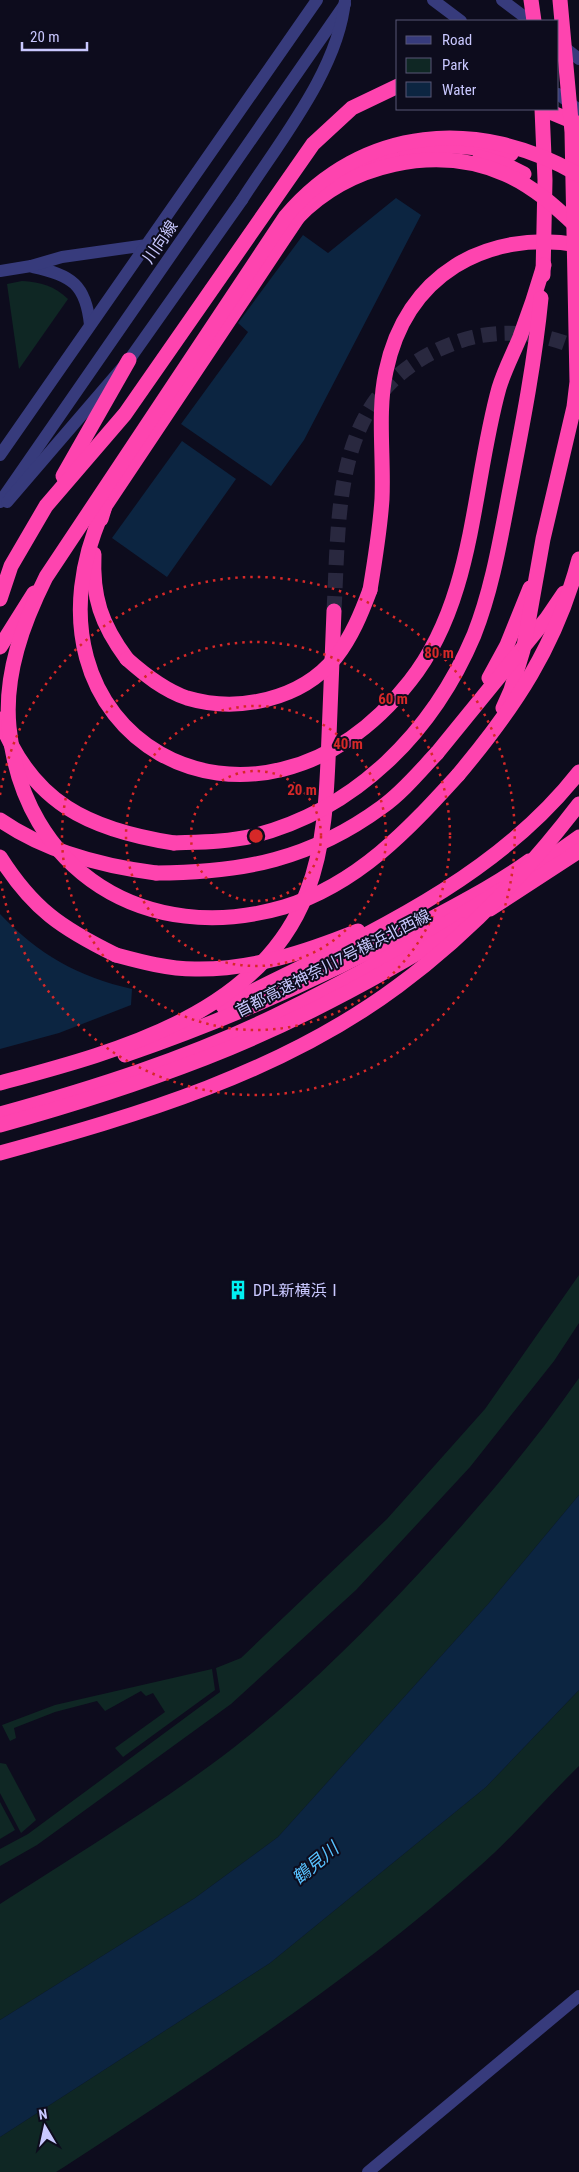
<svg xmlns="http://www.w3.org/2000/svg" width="579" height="2172" font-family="'Roboto Condensed','Noto Sans JP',sans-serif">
<rect width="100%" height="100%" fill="#0d0c1d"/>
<g fill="#0f2724">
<path d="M22,281c19,1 32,5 46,18l-49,70 -12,-85z"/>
<path d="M579,1275v48l-25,38 -84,106 -114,123 -125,114 -194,141 -37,21v-17l28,-15 192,-142 -4,-24 25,-10 146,-139 98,-110z"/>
<path d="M579,1378v117l-90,108 -211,234 -83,61 -195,122v-116c71,-46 144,-90 212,-140 76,-56 145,-124 209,-193 56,-61 111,-125 158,-193z"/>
<path d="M212,1669l3,21 -92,67 -8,-9 50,-36 -12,-19 -7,3 -5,-5 -36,20 -8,-10 -42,11 -41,16 2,10 -6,3 -8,-16 53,-20z"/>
<path d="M579,1690v76c-33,32 -64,69 -98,99 -129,115 -273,208 -417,302l-8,5h-56v-35l270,-174 216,-176z"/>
<path d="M0,1763l6,1 30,56 -15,13 -21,-40z"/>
<path d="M0,1802l15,28 -15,9z"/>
</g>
<g fill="#0c2541">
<path d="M396,198l25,17 -117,225 -33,46 -90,-62 67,-92 -10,-9 65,-88 25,18z"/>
<path d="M182,441l54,38 -69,98 -55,-39z"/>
<path d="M0,914c38,40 78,63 132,75l-1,16 -72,28 -59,16z"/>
<path d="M579,1495v195l-2,2 -91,95 -216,176 -270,174v-117l195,-122 83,-61 211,-234z"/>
</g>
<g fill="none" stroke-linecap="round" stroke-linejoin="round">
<path stroke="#29283f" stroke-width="15" stroke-dasharray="15 8" stroke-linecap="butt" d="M334,611c6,-110 -2,-224 123,-269 38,-14 85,-11 122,7"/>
<path stroke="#373b7c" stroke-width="12" d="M368,2172l211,-176"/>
<g stroke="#373b7c" stroke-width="12">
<path d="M433,0l28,21"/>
<path d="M502,0l28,21"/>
<path d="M560,44l19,15"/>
<path d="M558,94l21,16"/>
<path d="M33,267c39,8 53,18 57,58"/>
<path d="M0,271l31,-5 31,-9 85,-12"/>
<path d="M0,455l317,-455"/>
<path d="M0,502l345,-498"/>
<path d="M7,502l122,-142 113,-160"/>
</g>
<g stroke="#fe44af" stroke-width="15">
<path d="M531,0l3,21"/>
<path d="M543,109l36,15"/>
<path d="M404,150c36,-7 72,-4 107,4"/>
<path d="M480,157l30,10 14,7"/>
<path d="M335,179l17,-9 41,-12"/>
<path d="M63,476l66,-116"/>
<path d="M101,519l4,-13 199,-298"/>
<path d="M94,554c-2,43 7,70 33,105"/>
<path d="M370,590c5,-30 10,-60 12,-91 2,-42 -5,-87 4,-128 20,-96 100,-142 193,-126"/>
<path d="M0,599l11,-33 35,-60 79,-92 188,-270 39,-36 46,-22"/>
<path d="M0,647l34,-54"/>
<path d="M489,678l18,-33 23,-57"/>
<path d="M503,708l8,-18 12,-40"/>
<path d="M0,719c31,84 90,111 174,124"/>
<path d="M437,753l110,-135 17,-25"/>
<path d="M458,775c57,-68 98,-129 121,-216"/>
<path d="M0,820c46,32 101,46 156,53"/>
<path d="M0,857c33,52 61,71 116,98"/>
<path d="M521,878l58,-41"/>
<path d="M490,909l89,-58"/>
<path d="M223,1006c126,-64 267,-120 356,-234"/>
<path d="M125,1055c104,-36 206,-81 302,-134 35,-19 70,-37 102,-60"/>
<path d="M0,1083c115,-31 261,-68 307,-191 19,-49 20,-105 22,-156 2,-42 3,-83 5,-125"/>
<path d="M0,1114c94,-26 188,-56 275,-98 78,-38 153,-80 226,-126"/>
<path d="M0,1125c69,-19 138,-41 205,-67 90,-35 177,-82 259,-133"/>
</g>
<path stroke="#373b7c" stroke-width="12" d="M242,200c37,-58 97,-131 103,-200"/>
<g stroke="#fe44af" stroke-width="15">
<path d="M542,109l3,71 -2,95"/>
<path d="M297,218c52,-54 138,-74 208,-44 28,12 51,33 73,54"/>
<path d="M105,506c-105,229 150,373 305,175 65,-82 62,-196 89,-293 5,-17 14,-34 21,-51 9,-24 17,-48 24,-72"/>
<path d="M524,646l19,-107 31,-132 3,-25 -5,-250 -12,-132"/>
<path d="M127,659c18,16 37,31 60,39 51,15 114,2 149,-41 16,-21 25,-43 34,-67"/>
<path d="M458,775c-50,55 -100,109 -174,132 -137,40 -261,-35 -275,-180 -5,-53 14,-104 37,-150l240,-361c77,-91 193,-99 293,-41"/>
<path d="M174,843c26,-1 53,-1 79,-7 103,-26 180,-104 221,-201 19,-48 27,-100 37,-151 12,-62 24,-124 30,-186"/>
<path d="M156,873c87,0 155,-14 226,-66 21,-15 38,-36 55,-54"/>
<path d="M116,955c26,7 52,14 79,14 57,1 111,-17 163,-38"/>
<path d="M0,1153c139,-38 281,-80 398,-167 69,-51 129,-114 181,-182"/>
</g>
</g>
<g fill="none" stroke="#d62828" stroke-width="2.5" stroke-dasharray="2.5 5">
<circle cx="256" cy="836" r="65"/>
<circle cx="256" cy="836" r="130"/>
<circle cx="256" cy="836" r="194"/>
<path d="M0 795A259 259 0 1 1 0 877"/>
</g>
<defs>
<symbol id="building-bare" viewBox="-9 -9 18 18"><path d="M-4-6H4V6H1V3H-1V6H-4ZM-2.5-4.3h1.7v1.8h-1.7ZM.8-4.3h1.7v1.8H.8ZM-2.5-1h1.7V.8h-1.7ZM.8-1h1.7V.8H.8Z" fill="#01f1f2" stroke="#0d0c1d" stroke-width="2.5" paint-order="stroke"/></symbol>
</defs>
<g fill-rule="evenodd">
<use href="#building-bare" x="224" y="1276" width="28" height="28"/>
</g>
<g text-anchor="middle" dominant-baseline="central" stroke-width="4" stroke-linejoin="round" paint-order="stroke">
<g font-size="16" fill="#c9c8ff" stroke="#0d0c1d">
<text transform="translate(160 242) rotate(-55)">川向線</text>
<text transform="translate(333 963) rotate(-27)">首都高速神奈川7号横浜北西線</text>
</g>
<g font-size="16" fill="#c9c8ff" stroke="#0d0c1d" text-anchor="start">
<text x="253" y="1290">DPL新横浜Ⅰ</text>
</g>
<g font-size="18" font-style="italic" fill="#57c1fe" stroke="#0d0c1d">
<text transform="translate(315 1863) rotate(-40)">鶴見川</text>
</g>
</g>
<circle cx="256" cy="836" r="8" fill="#d62828" stroke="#0d0c1d" stroke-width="2.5"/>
<g font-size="15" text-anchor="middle" font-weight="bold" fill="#d62828" stroke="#0d0c1d" stroke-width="4" stroke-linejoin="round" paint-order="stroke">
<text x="439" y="658">80 m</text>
<text x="393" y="704">60 m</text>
<text x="348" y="749">40 m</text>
<text x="302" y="795">20 m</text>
</g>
<rect x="396" y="20" width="162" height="90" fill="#0d0c1d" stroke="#585777"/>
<rect x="406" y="36" width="25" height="8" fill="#373b7c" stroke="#585777"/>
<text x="442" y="45" font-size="15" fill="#c9c8ff">Road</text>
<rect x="406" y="58" width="25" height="15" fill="#0f2724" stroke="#585777"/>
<text x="442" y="70" font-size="15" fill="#c9c8ff">Park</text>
<rect x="406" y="82" width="25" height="15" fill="#0c2541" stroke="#585777"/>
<text x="442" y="95" font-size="15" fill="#c9c8ff">Water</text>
<g transform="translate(45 2127) rotate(351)" stroke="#0d0c1d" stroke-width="4" paint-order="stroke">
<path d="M0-4L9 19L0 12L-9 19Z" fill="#c9c8ff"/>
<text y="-8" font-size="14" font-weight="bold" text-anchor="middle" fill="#c9c8ff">N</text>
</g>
<path d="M22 42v8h65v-8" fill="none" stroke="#c9c8ff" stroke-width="2.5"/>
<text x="30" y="42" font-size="15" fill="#c9c8ff" stroke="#0d0c1d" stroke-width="4" paint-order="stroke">20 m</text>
</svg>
